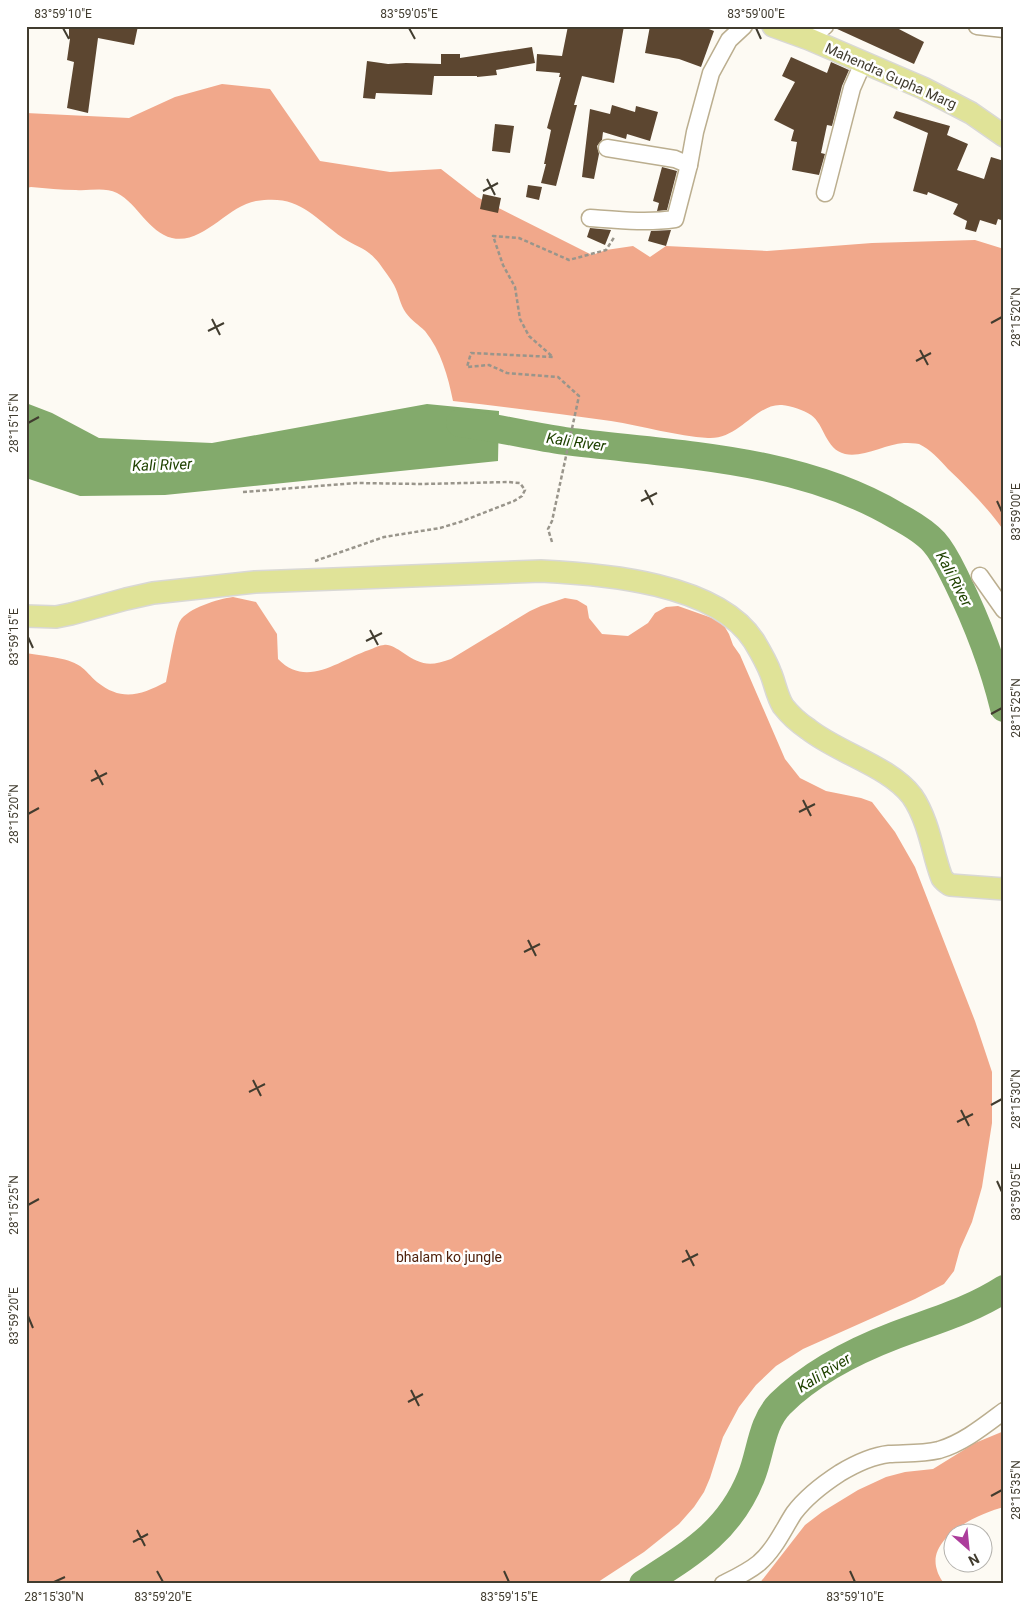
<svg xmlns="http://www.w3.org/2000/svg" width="1030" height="1610" font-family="Roboto,sans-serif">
<rect width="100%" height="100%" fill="#fdfaf3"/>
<g fill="#f1a88b">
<path d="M222,84l48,5 50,72 70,11 51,-3 36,28 115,58 14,-5 27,-4 17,11 16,-11 101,5 105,-8 103,-3 29,9v282c-16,-23 -36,-43 -56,-62 -8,-9 -18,-20 -29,-25 -4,-1 -10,-1 -15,-1 -18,1 -41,15 -59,11 -20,-5 -20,-29 -34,-39 -7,-5 -20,-9 -29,-10 -26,-2 -43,35 -74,33 -31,-2 -66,-12 -97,-17 -53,-7 -105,-14 -158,-20 -5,-25 -12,-50 -28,-70 -6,-6 -14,-11 -19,-18 -6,-8 -7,-19 -12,-28 -4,-7 -10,-15 -15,-22 -13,-16 -21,-15 -36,-25 -32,-23 -44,-44 -87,-37 -29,5 -53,44 -84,37 -24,-6 -34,-34 -55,-45 -12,-6 -27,-2 -41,-3 -15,0 -30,-2 -45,-3l-5,1v-75l103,5 46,-21z"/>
<path d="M233,597l23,5 21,32 1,25c29,30 61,1 91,-9 5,-2 11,-5 15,-5 6,-1 13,4 18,7 19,13 27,15 49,7l79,-48 11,-5 24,-8 12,2 10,6 2,12 13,16 26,2 20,-13 7,-10 11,-6 12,-1 34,12 11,6 6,10 4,11 7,10 45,104 15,19 26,13 35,7 11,4 23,30 20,35 60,154 17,51v51l-10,64 -10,35 -12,27 -6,22 -10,13 -29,15 -112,50 -27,17 -20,19 -17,22 -16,30 -13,41 -6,14 -10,15 -15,17 -35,28 -49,32h-569v-931c15,3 41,4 54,13 6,4 11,11 17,16 25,20 44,13 69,0 3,-13 9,-53 14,-61 8,-13 38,-22 53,-24z"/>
<path d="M1004,1431v76c-24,6 -78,30 -67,63 1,5 5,10 7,14h-185l46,-59 17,-13 36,-22 28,-13 19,-5 28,-3 42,-26z"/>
</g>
<path fill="#83aa6c" d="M26,403l26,10 47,25 113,5 215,-39 72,7 -1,50 -333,34 -85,1 -54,-18z"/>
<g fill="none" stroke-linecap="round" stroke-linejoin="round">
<g stroke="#83aa6c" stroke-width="28">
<path d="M460,423c35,4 70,13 105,18 111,14 233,16 332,75 13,7 27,15 37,26 10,11 16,25 23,39 20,41 36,82 47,127"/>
<path d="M643,1584c47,-30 86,-52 108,-107 10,-24 10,-54 29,-73 32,-32 74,-53 116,-69 37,-14 74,-24 108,-46"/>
</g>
</g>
<g fill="#5c4630">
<path d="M69,26h69l-4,19 -36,-7 -10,75 -21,-5 7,-46 -7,-2 3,-21 -1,-1z"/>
<path d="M568,26h56l-10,57 -32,-7 -8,29h3l-21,81 -15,-3 5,-19h-2l7,-34 -4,-2 14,-51h-2l1,-4 -24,-2 1,-17 25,2z"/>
<path d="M650,26h51l13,5 -13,36 -22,-8 -34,-6z"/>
<path d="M835,26h58l31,16 -10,22 -79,-36z"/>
<path d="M532,47l3,16 -39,7 1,5 -20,2v-1h-43l-2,19 -56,-2 -1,6 -12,-1 4,-37 21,3 18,-1 35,1v-10h19v4z"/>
<path d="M791,57l36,16 4,-11 18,8 -7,16 -10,40 -5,-1 -6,28 4,1 -6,21 -27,-5 5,-28 -6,-1 3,-11 -20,-10 21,-38 -13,-6z"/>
<path d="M612,105l23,7 1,-6 22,6 -8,29 -23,-7 -1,5 -23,-7 -1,8 -5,6 2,8 -5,25 -12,-2 8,-68 20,5z"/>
<path d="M896,111l54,15 -3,9 21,9 -11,26 27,9 7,-22 13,4v60l-6,-2 -2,6 -16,-5 -4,12 -11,-3 2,-8 -14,-7 5,-10 -30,-12 -1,3 -14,-4 15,-58 -35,-15z"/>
<path d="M495,124l19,2 -4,27 -18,-2z"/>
<path d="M662,167l15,4 -10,39 -10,1 2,-8 -6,-2z"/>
<path d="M528,185l14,2 -3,13 -13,-3z"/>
<path d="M483,194l18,4 -3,15 -18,-4z"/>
<path d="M590,228l21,2 -6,15 -18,-8z"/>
<path d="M671,230l-5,16 -18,-5 3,-10z"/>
</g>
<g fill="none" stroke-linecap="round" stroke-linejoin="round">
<defs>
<g id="minor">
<path d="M977,26l27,3"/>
<path d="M809,39l16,-13"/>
<path d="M607,148l68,11 14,6 6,-33 16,-59 18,-33 15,-14"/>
<path d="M825,193l27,-105 11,-25"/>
<path d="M590,218c28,2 57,5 85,1l14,-54"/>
<path d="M980,576l24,34"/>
<path d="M723,1584c12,-6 25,-12 36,-21 16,-14 24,-33 35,-50 12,-16 29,-29 46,-40 15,-9 31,-17 49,-19 17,-1 33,0 50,-4 24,-7 45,-24 65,-39"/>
</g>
<g id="major">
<path d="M773,26l36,13 114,49 48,25 33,23"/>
<path d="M26,616l30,1 15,-3 55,-15 27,-6 102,-11 286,-11c62,3 176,12 213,70 6,10 13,22 17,33 4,10 6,22 12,32 7,9 16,17 25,23 30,24 81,37 104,67 12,17 18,41 23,60 2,7 4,15 7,22 2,3 5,5 8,7l54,4"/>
</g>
</defs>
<use href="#minor" stroke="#bbae8f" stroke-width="19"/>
<use href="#major" stroke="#d9d8d5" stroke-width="24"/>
<g stroke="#99958b" stroke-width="2.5" stroke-dasharray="4 2.5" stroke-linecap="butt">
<path d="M243,492l114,-9 65,1 86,-2 12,1 5,7 -3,6 -8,5 -54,21 -20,6 -56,9 -69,24"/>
<path d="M552,542l-4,-13 4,-8 27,-125 -21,-19 -51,-4 -18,-8 -22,2 4,-14 82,4 -24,-21 -9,-17 -5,-32 -12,-22 -10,-29 26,2 50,22 37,-10 9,-14"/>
</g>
<use href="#minor" stroke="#fff" stroke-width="16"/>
<use href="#major" stroke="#e0e398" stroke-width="21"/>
</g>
<path fill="none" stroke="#413c2f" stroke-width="2" d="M63,28l6,11M409,28l6,11M756,28l5,11M487,179l8,16M483,191l15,-8M212,319l8,16M991,323l11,-6M208,331l16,-8M920,350l8,15M916,361l15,-8M28,423l11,-6M645,490l8,15M641,501l16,-8M997,501l5,11M370,630l8,15M28,637l5,11M366,641l16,-8M991,714l11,-6M95,770l8,15M91,781l16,-8M803,800l8,16M799,812l16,-8M28,814l11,-6M528,940l8,16M524,952l16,-8M253,1080l8,16M249,1092l16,-8M991,1105l11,-6M961,1110l8,16M957,1122l16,-8M997,1181l5,11M28,1205l11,-6M686,1250l8,16M682,1262l16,-8M28,1316l5,12M411,1390l8,16M408,1402l15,-8M991,1496l11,-6M137,1530l8,16M133,1542l15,-8M157,1571l6,11M504,1571l5,11M850,1571l5,11M54,1582l11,-5"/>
<g text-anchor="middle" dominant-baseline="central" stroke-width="5" stroke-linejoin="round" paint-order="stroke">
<g font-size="14" fill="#413c2f" stroke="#fff">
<text transform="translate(891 76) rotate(24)">Mahendra Gupha Marg</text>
</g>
<g font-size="14" fill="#4e210c" stroke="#fff">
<text x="449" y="1257">bhalam ko jungle</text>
</g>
<g font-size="15" font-style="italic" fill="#1f4200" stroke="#fff">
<text transform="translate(576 442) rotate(8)">Kali River</text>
<text transform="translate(162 465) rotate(-2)">Kali River</text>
<text transform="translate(954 579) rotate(62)">Kali River</text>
<text transform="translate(824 1373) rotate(-32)">Kali River</text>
</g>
</g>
<rect width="1030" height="1610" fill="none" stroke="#ffffff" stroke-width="55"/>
<g transform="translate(968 1548) rotate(153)"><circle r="24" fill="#ffffff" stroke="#b3b1ac"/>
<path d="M0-4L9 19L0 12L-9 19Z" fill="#ac3d9b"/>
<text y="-8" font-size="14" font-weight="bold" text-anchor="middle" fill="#413c2f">N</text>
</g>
<rect x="28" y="28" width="974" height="1554" fill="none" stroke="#413c2f" stroke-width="2"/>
<g font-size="12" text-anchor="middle" fill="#413c2f">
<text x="63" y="18">83°59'10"E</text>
<text x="409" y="18">83°59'05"E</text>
<text x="756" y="18">83°59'00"E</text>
<text transform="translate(1016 317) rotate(-90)" y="4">28°15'20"N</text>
<text transform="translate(14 423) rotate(-90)" y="4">28°15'15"N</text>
<text transform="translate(1016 512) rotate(-90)" y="4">83°59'00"E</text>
<text transform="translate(14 637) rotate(-90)" y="4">83°59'15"E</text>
<text transform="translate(1016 708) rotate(-90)" y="4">28°15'25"N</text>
<text transform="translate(14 814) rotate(-90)" y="4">28°15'20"N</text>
<text transform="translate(1016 1099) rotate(-90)" y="4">28°15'30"N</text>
<text transform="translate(1016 1192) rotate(-90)" y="4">83°59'05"E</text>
<text transform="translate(14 1205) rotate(-90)" y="4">28°15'25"N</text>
<text transform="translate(14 1316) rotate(-90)" y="4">83°59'20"E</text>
<text transform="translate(1016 1490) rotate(-90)" y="4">28°15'35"N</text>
<text x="54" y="1601">28°15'30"N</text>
<text x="163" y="1601">83°59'20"E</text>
<text x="509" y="1601">83°59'15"E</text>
<text x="855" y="1601">83°59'10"E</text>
</g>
</svg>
